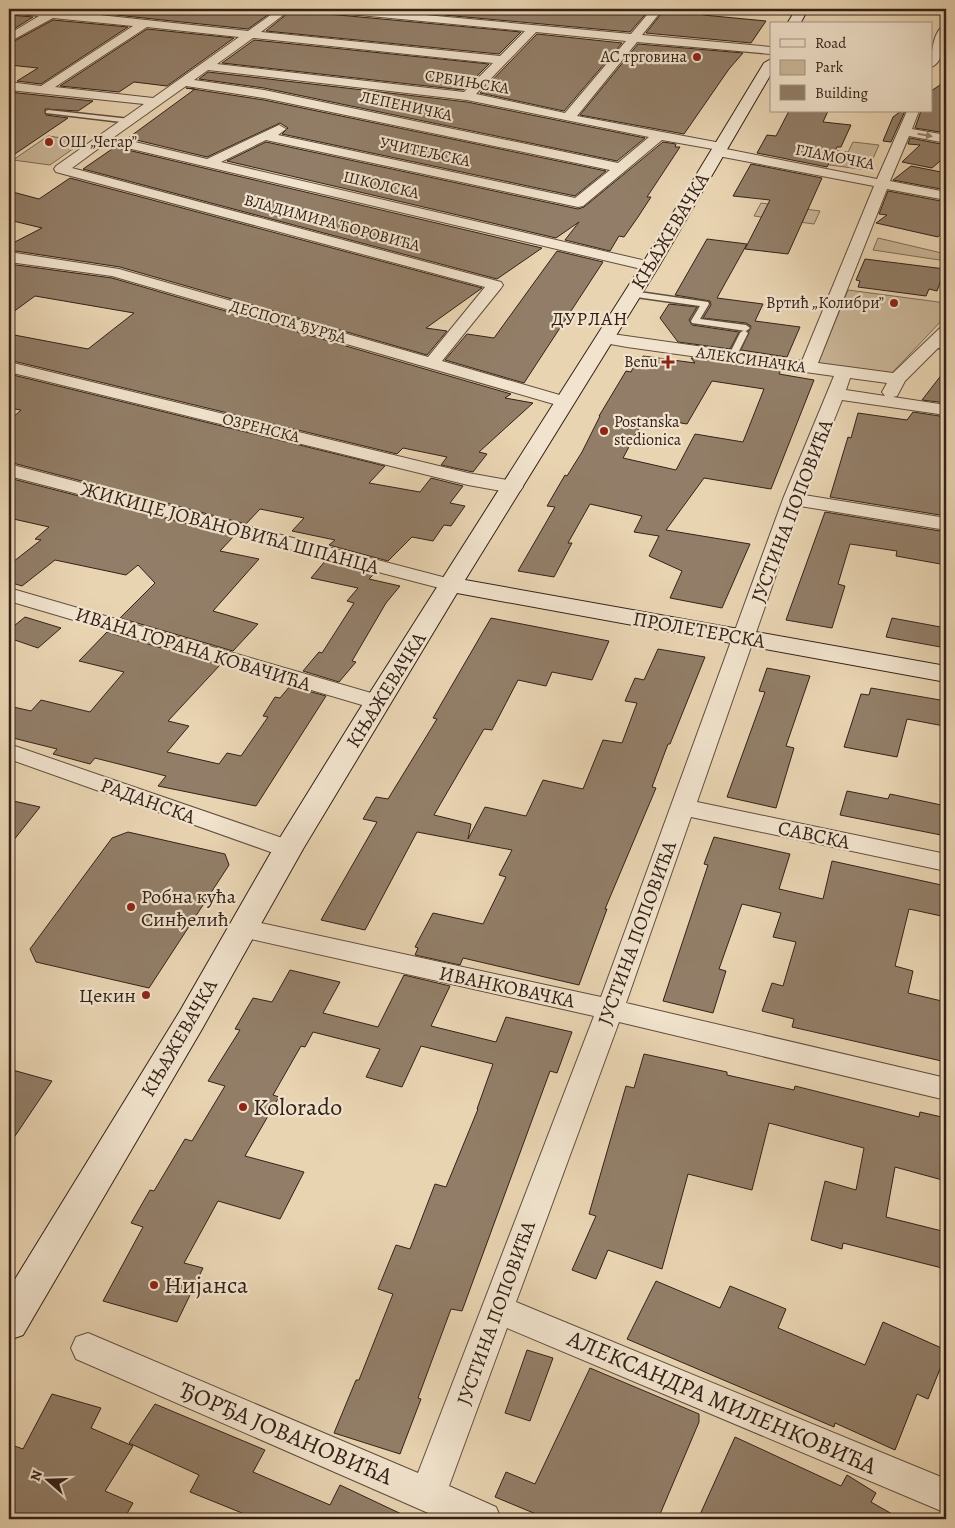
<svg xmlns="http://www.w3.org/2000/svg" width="955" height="1528" font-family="Alegreya,serif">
<rect width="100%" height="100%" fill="#e9d4b2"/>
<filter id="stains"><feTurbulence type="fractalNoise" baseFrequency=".004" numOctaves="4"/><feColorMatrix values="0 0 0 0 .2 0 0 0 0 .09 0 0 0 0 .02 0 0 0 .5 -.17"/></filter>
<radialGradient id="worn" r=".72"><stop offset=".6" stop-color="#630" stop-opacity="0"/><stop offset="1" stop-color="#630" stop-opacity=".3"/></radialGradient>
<g fill="#cab698" stroke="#7f6c58">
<path d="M48,136l36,5 -34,24 -37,-5z"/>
<path d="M853,142l26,3 -11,25 -69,-9 8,-14 41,5z"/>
<path d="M761,203l59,8 -6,13 -60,-8z"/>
<path d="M878,238l68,16v7l-73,-11z"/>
<path d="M848,290l98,13v13l-56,59 -72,-11z"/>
</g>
<g fill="#927e68" stroke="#342118" fill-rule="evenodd">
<path d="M59,9h217l-28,20z"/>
<path d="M293,9h27l8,5 193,18 -22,22 -233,-23z"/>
<path d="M378,9h272l-20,23z"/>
<path d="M665,9h43l-5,6 63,6 -15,22 -105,-10z"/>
<path d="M9,15l24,2 -24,15z"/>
<path d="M53,20l75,7 -87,57 -24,-3 21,-13 -29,-3v-21z"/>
<path d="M147,29l87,9 -67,48 -33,-4 -15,10 -59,-6z"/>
<path d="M537,34l85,9 -58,68 -84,-18z"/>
<path d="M254,40l235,24 -26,26 -241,-27z"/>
<path d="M638,44l105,9 -14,16 -45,65 -104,-19z"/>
<path d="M208,72l259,30 178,36 -28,23 -353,-73 -65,-9z"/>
<path d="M946,81v52l-31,-5 6,-17h10v-20z"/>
<path d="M186,88l78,12 342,71 -31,25 -293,-62 6,-6 -8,-5 -73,34 -79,-19 67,-49z"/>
<path d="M9,92l84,9 -15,10 -33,-2 1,6 22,3 -59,40z"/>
<path d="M789,111h39l-5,11 28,3 -10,22h-4l-10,20 -70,-14 10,-18 9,1z"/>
<path d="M901,111h4l-14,31 -8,-1 10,-24z"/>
<path d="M910,138l36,7v11l-14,12 -30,-6 18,-17 -12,-1z"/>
<path d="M266,142l312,67 6,-2 79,-65 13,2 -1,3h5l-33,50h4l-13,20 -14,20 -5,-1 -9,15 -45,-11 14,-18 -23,16 -329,-77z"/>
<path d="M115,147l427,101 -45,31 -414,-110z"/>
<path d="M751,164l71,14 -34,76 -43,-5 25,-49 -37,-4z"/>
<path d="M911,166l35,7v17l-53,-10z"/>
<path d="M70,178l412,110 -56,40 21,3 -20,24 -307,-88 -111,-17v-5l33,-17 -33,-8v-29l30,8z"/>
<path d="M888,191l58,11v26l-8,9 -62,-14 11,-8 -8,-1z"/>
<path d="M707,239l40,5 -30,54 46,6 -8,17 45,6 -13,30 -46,-7 10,-24 -5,-3 -43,-5 8,-13 -1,-4 -35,-6z"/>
<path d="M557,251l46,11 -79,121 -79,-23 22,-26 27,4z"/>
<path d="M865,259l80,10 -8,22 -8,-2 -3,7 -68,-9 2,-6 -4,-1z"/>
<path d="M9,264l103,14 399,116 -6,4 28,5 -54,49 8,2 -14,18 -32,-7 6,-8 -44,-9 -6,6 -388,-94v-26l79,15 46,-36 -99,-17 -26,19z"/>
<path d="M669,304l28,3 -8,13 3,5 47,7 -9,17 -52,-7 -18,-24z"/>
<path d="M643,356l52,7 -4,-5 90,12 -2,4 35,6 -43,109 -67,-11 -38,52 84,14 -28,64 -52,-10 12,-27 -33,-15 10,-20 -25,-4 8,-16 -52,-12 -22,39h4l-18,34 -36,-6 37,-64 -8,-1 18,-31 2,1 15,-24 18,-36h-1l27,-45 5,1 6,-12 4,1zM712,381l52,8 -21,53 -48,-8 -19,36 -53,-12 22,-41 42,7z"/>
<path d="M946,369v34l-24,-3z"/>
<path d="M9,374l376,92 -16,17 51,9 11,-14 32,8 -13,17 15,3 -14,20 -7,-1 -11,16 -21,-4 -24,24 -59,-16 6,-5 -43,-9 12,-13 -44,-9 -14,15 -237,-62v-41l12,-11 -12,-2z"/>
<path d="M913,412l33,5v99l-116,-19 18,-60 3,1 7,-25 49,7z"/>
<path d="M9,478l225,58 -14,15 39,8 -46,52 45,13 -25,27 -113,-33 35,-35 -17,-18 -12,10 -71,-15 -33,26 -13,-4v-17l32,-25 -6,-1 14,-12 -40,-9z"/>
<path d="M825,512l121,20v33l-50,-9 1,-5 -47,-7 -12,40 7,2 -13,42 -46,-8z"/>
<path d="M326,560l49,13 -6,6 31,7 -14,17 -34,58 4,1 -17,20 -36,-11 16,-19 3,1 32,-50 -7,-2 11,-13 -47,-10z"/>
<path d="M25,617l36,11 -23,20 -29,-10v-8z"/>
<path d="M491,618l118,23 -17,39 -40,-8 -6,14 -28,-6 -26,50 -8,-1 -50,86 37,9 -3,15 17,-32 41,9 17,-36 40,9 20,-49 19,3 15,-40 -12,-2 10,-23 9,2 14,-31 47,8 -35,87h-2l-16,43 4,1 -51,121h2l-28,76 -116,-27 -3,7 -45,-10 3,-7 -3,-1 18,-34 50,11 23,-47 -7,-2 13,-25 -95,-18 -52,98 -44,-10 56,-98 -14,-3 13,-22 12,2 49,-80 -4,-1z"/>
<path d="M892,618l54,10v20l-60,-11z"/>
<path d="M107,632l113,33 -52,56 21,5 -22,26 52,12 8,-11 14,3 27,-39 -5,-1 12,-19 5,1 10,-12 36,10 -70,110 -98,-20 8,-10 -71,-18 -5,6 -37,-10 4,-5 -48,-12v-31l22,5 10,-11 49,12 34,-40 -45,-11z"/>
<path d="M767,668l43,8 -24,70 8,2 -18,60 -49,-11 38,-105 -6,-1z"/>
<path d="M871,688l75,13 -2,25 -37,-7 -10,38 -53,-10 17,-53 8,1z"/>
<path d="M847,791l41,8 2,-5 56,12v30l-106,-21z"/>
<path d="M9,800l31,7 -31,39z"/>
<path d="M128,832l97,22 4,11 -80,123 -113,-26 -6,-13 82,-111z"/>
<path d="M714,837l76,17 -11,35 44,10 9,-38 114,25v31l-37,-8 -14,57 18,5 -5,22 38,9v60l-154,-35 2,-8 -32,-8 10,-28 11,3 13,-44 -23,-5 8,-24 -39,-9 -23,65 7,2 -13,42 -50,-12 45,-136 -4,-1z"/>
<path d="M290,970l50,12 -17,31 55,14 26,-52 46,11 -19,40 65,16 10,-25 66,15 -15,41 -7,-2 -88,240 -11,-2 -33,89 3,1 -21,55 -66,-21 22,-53h3l34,-86 -15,-5 18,-44 14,4 25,-65 11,3 32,-78h-1l16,-45 -72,-18 -19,41 -36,-10 14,-28 -67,-17 -8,15 -4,-1 -28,49 6,2 -34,59 59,16 -24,47 -62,-18 -34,62 19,5 -26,54 -74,-21 40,-74 -12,-4 19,-33 4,1 31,-52 7,2 33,-55 -17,-5 32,-51 -5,-1 18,-31 19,4z"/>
<path d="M644,1054l83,18v3l67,15 1,-4 124,31 1,-5 26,6v63l-51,-14 -9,50 60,15v37l-103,-26 -1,6 -31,-9 14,-59 31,9 8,-42 -95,-25 -17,67 -64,-16 -26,95 -54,-19 -12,29 -24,-9 24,-54 -7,-2 37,-128 8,2z"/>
<path d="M9,1069l43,12 -43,64z"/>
<path d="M656,1281l64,27 10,-22 56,23 -8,19 87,37 18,-43 63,28v4l-18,45 -11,-5 -22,56 -60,-27 -1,4 -207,-88z"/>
<path d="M527,1350l26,8 -23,63 -25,-8z"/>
<path d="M590,1368l109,46v8l-41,97h-110l-53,-22 11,-25 29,12z"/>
<path d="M52,1394l49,14 -10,20 42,18 -28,45 28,12 -9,16h-115v-75l14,5z"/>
<path d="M155,1404l110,46 -12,22 77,33 10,-20 72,34h-173l3,-6 -52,-21 9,-17 -70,-32z"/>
<path d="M735,1437l106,49 6,-11 29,18 -5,9 30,17h-203z"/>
</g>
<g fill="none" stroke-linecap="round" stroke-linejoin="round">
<defs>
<g id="lane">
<path d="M48,110l82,9 3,2 -3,2 -84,-10v-2z"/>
<path d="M632,291l76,11 1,2 -9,15 46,6 4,3 -4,3 -54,-8 -1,-2 9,-15 -71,-10 -1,-2z"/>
<path d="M744,330l4,3 -12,24 -4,3 -3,-1 -1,-2 12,-24z"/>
<path d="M935,341l11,3v6l-14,-4 -1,-2z"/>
</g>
<g id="street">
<path d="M9,9l44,1 195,21 31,-22h12l-30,23 239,24 25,-25 -197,-19 -6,-3h38l271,25 21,-25h11l-21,26 129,12v7l-134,-12 -60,74 144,27 5,1 2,3 -2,2 151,30 30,-68h12l-7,18 34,6v8l-37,-7 -19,45 56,11v8l-59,-11 -69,174 75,10 47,-45 6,-2v14l-41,41 -8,15 -4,1 53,8v10l-104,-15 -38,95 142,23v12l-146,-24 -103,296 249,52v17l-255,-54 -65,186 320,75v22l-327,-78 -103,280 430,177v34l-439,-185 -58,158 47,21 5,12h-59l-366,-160 -5,-11 5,-11 12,-4 330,140 176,-457 -352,-79 -9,-2 -4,-7 4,-7 9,-2 359,78 182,-498 51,-123 -207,-29 -28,-5 -2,-4 2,-4 6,-1 197,28 72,-175 -156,-30 -5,-1 -2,-3 2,-3 -51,-9 -79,66 -5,1 -312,-67 -45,22 434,101 3,3 -3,3 -5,2 -544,-128 -34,25 429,114 2,3 -2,3 -59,73 128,37 3,4 -3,4 -6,1 -452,-131 -103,-14v-10l110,17 309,88 57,-70 -429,-115 -2,-3 2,-3 88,-62 -135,-14v-8l32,4 92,-60 -80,-8 -44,24v-8l30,-18 -30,-3zM147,27l92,10 -86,61 -98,-11zM536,32l90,9 -61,72 -89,-19zM253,38l240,25 -29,29 -247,-28zM208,70l259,30 182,37 -31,26 -354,-73 -70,-10zM186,86l78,12 346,72 -35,28 -297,-63 8,-6 -7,-4 -72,34 -93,-22zM850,378l37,5 -5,9 3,4 -39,-6z"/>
<path d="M946,25c1,10 -2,38 -15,42 0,-12 2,-39 15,-42z"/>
<path d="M9,362l459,111 45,8 7,2 3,4 -3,4 -7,2 -45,-8 -459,-113z"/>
<path d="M9,464l449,117 3,4 -3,4 -7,2 -442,-115z"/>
<path d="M9,588l376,109 3,5 -3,5 -8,2 -8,-2 -360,-106z"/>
<path d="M9,744l288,99 4,6 -4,6 -9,2 -9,-2 -270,-96z"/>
</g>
<g id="secondary">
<path d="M796,9h12l-8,15h-13z"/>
<path d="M771,59v15l-112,192 -194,314 481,86v16l-489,-89 -154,256 -101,180 -179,306 -14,5v-51l171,-278 93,-162 91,-147 277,-436 123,-203z"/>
</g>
</defs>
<use href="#lane" stroke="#614e3e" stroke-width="3"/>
<use href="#street" stroke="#614e3e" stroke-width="2"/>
<use href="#secondary" stroke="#342118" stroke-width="2"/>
<use href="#lane" fill="#f1e3cd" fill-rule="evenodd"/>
<use href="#street" fill="#f1e3cd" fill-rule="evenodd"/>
<use href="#secondary" fill="#f1e3cd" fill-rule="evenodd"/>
</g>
<defs><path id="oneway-solid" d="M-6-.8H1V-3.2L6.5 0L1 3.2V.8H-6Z" transform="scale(1.25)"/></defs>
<use fill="#928272" href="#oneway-solid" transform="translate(925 135) rotate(10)"/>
<g fill="#8f2418" stroke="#f1e3cd" stroke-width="2">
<circle cx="697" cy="57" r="5"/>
<circle cx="49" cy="142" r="5"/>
<circle cx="894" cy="303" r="5"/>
<path d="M665.5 354.5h5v5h5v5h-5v5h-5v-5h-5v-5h5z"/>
<circle cx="604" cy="431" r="5"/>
<circle cx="131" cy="907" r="5"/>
<circle cx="146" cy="995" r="5"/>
<circle cx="243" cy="1107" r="5"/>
<circle cx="154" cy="1285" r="5"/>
</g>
<g text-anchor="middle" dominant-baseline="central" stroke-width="4.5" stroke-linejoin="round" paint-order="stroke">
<g font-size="16" fill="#342118" stroke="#f1e3cd" text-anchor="end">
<text x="687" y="57">АС трговина</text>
<text x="59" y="142" text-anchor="start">ОШ „Чегар”</text>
<text x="884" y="303">Вртић „Колибри”</text>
<text x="658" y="362">Benu</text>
<text x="614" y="422" text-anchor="start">Postanska<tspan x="614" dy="18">stedionica</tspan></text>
</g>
<g font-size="16" fill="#342118" stroke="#f1e3cd">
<text transform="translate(467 82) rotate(9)">СРБИЊСКА</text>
<text transform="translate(406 106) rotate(12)">ЛЕПЕНИЧКА</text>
<text transform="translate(425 152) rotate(12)">УЧИТЕЉСКА</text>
<text transform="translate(835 157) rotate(11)">ГЛАМОЧКА</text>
<text transform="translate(381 185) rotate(13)">ШКОЛСКА</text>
<text transform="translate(332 223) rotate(15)">ВЛАДИМИРА ЋОРОВИЋА</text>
<text transform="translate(288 322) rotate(16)">ДЕСПОТА ЂУРЂА</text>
<text transform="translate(751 360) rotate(8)">АЛЕКСИНАЧКА</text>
<text transform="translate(261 428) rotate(14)">ОЗРЕНСКА</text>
</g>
<g font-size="19" letter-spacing="1" fill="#342118" stroke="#f1e3cd">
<text x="590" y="319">ДУРЛАН</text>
</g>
<g font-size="20" fill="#342118" stroke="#f1e3cd">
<text transform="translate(670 231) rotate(-59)">КЊАЖЕВАЧКА</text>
<text transform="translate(792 511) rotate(-69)">ЈУСТИНА ПОПОВИЋА</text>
<text transform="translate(230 528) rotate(15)">ЖИКИЦЕ ЈОВАНОВИЋА ШПАНЦА</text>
<text transform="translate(699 630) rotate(10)">ПРОЛЕТЕРСКА</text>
<text transform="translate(193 649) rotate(17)">ИВАНА ГОРАНА КОВАЧИЋА</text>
<text transform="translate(386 690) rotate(-58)">КЊАЖЕВАЧКА</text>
<text transform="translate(148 801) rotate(20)">РАДАНСКА</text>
<text transform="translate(814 835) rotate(12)">САВСКА</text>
<text transform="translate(637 933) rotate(-70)">ЈУСТИНА ПОПОВИЋА</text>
<text transform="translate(507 987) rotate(12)">ИВАНКОВАЧКА</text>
<text transform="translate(179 1038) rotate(-60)">КЊАЖЕВАЧКА</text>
<text transform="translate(496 1313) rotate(-70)">ЈУСТИНА ПОПОВИЋА</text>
</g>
<g font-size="20" fill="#342118" stroke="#f1e3cd" text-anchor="start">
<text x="141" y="896">Робна кућа<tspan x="141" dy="23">Синђелић</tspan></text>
<text x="136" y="995" text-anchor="end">Цекин</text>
</g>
<g font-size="24" fill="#342118" stroke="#f1e3cd" text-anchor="start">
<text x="253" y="1107">Kolorado</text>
<text x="164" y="1285">Нијанса</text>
</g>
<g font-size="24" fill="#342118" stroke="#f1e3cd">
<text transform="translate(722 1402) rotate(23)">АЛЕКСАНДРА МИЛЕНКОВИЋА</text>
<text transform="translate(286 1433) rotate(23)">ЂОРЂА ЈОВАНОВИЋА</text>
</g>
</g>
<rect width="955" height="1528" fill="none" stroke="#e9d4b2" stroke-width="30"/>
<rect x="10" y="10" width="935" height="1508" fill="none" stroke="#342118" stroke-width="2.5"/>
<rect x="15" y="15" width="925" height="1498" fill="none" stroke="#342118"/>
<rect x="770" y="22" width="162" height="90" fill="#f1e3cd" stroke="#a59585"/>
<rect x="780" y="39" width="25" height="8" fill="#f1e3cd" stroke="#a59585"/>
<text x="815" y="48" font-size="15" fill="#342118">Road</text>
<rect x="780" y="60" width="25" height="15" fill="#cab698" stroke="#a59585"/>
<text x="815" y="72" font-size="15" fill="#342118">Park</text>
<rect x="780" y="85" width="25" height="15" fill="#927e68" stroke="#a59585"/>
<text x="815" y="98" font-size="15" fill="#342118">Building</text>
<g transform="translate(48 1480) rotate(290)" stroke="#f1e3cd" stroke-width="4" paint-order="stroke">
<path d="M0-4L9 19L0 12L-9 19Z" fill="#342118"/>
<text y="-8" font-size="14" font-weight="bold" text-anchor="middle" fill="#342118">N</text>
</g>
<rect width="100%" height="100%" filter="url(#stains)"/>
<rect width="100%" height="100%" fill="url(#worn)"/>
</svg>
